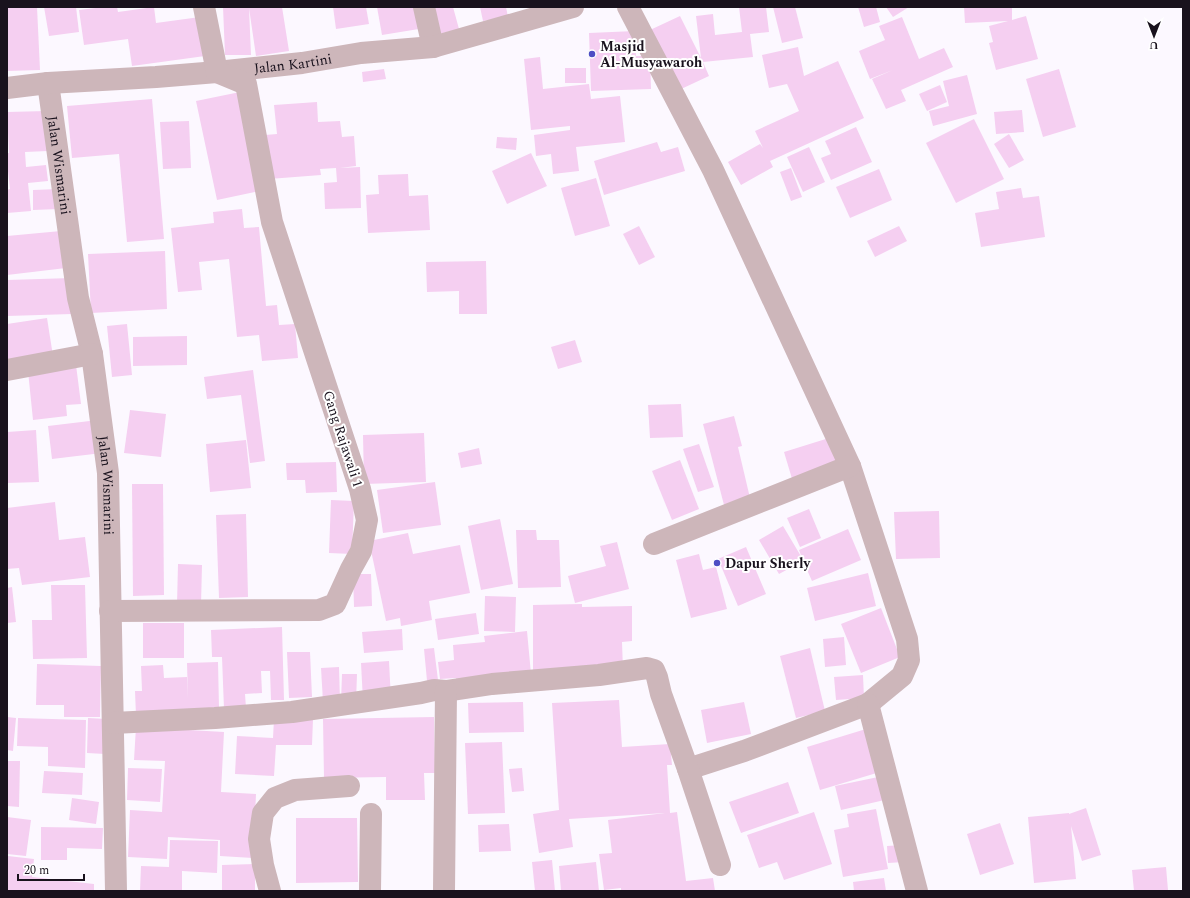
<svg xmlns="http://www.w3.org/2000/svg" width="1190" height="898" font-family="Spectral,serif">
<rect width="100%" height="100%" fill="#fcf8ff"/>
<g fill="#f5cff1">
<path d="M7,7h30l3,63 -33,1z"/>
<path d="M44,7h32l3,25 -30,4z"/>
<path d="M104,7h13l1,5 36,-5 2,16 44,-6 5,39 -73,10 -4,-27 -44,6 -5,-35z"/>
<path d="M223,7h59l7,44 -33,5 -7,-48 2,47h-26z"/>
<path d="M333,7h33l3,17 -33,5z"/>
<path d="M377,7h44l4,21 -43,7z"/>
<path d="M432,7h21l6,22 -20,5z"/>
<path d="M480,7h26l2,10 -25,4z"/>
<path d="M739,7h27l3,25 -19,2 3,23 -50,5 6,14 -30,14 -29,-60 30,-14 21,42 -5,-42 17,-2 2,21 27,-3z"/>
<path d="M773,7h22l8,31 -21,5z"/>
<path d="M858,7h18l4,15 -16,5z"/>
<path d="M886,7h23l-16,10z"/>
<path d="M964,7h48v13l14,-4 12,43 -42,11 -7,-27 4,-1 -4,-16 19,-5 -43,2z"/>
<path d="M902,17l17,42 25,-11 9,19 -52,23 5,11 -20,8 -14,-30 21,-9 -23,9 -11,-28 26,-11 -6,-14z"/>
<path d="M635,31l1,25h14l1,33 -60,2 -2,-58z"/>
<path d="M798,47l6,29 34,-15 26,57 -94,43 3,6 -32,18 -13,-23 32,-18 3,4 -8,-17 44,-20 -12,-27 -18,4 -7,-33z"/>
<path d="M540,57l3,32 46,-5 2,15 29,-3 5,46 -49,5 3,24 -26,3 -2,-20 -15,2 -2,-21 36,-5v-4l-39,4 -7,-71z"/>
<rect x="565" y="68" width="21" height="15"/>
<path d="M384,69l2,10 -23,3 -1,-10z"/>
<path d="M1059,69l17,58 -33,10 -17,-58z"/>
<path d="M967,75l10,39 -44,12 -4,-15 20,-5 -6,-25z"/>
<path d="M940,85l7,17 -20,9 -8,-17z"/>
<path d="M240,92l20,99 -43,9 -21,-99z"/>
<path d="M152,99l12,140 -37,3 -8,-88 -47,4 -5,-52z"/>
<path d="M317,102l1,20 22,-1 2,16 12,-1 2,30 -16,2 20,-1 1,41 -36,1 -1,-26 13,-1 -1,-14 -16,1 1,6 -52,4 -4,-44 12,-1 -3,-29z"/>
<path d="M1022,110l2,22 -28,2 -2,-22z"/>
<path d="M47,111l1,40 -23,1 1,15 20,-2 2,16 -20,2 3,28 -24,2v-23l3,-1 -3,-27v-9h2l-2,-41z"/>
<path d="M974,119l30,60 -48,24 -30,-60z"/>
<path d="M189,121l2,47 -28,1 -3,-47z"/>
<path d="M856,127l16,35 -41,18 -10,-22 10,-4 -6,-13z"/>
<path d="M1009,134l15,26 -15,8 -15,-24z"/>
<path d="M497,137l20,1 -1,12 -20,-2z"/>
<path d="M657,142l4,10 17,-5 7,24 -81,24 -10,-34z"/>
<path d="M809,147l16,35 -22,10 -16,-35z"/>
<path d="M531,153l16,33 -40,18 -15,-33z"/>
<path d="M791,168l11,29 -11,4 -11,-29z"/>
<path d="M879,169l13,31 -42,18 -14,-31z"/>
<path d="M408,174l1,22 19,-1 2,35 -62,3 -2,-38 13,-1 -1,-19z"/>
<path d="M596,178l14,48 -35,10 -14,-48z"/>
<path d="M1021,188l2,10 16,-2 6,41 -64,10 -6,-34 24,-4 -3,-17z"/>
<path d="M58,189l1,20 -26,1v-20z"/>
<path d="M242,209l2,19 15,-1 7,79 11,-1 2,20 16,-1 3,34 -36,3 -3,-26 -22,2 -8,-78 -30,3 3,28 -24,2 -7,-64 43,-5 -1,-11z"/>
<path d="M639,226l16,31 -16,8 -16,-31z"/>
<path d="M899,226l8,15 -32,16 -8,-16z"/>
<path d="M61,231l5,37 -59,7v-39z"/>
<path d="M165,251l2,58 -76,4 -3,-59z"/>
<path d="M486,261l1,53h-28v-23l-32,1 -1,-30z"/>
<path d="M72,278v36l-65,2v-36z"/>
<path d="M47,318l6,38 -46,8v-40z"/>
<path d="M127,324l5,51 -20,2 -5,-51z"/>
<path d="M187,336v29l-54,1v-29z"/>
<path d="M575,340l7,22 -24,7 -7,-22z"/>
<path d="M76,365l5,39 -15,1 1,11 -34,4 -5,-49z"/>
<path d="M253,370l12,91 -15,2 -9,-68 -34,4 -3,-22z"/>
<path d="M681,404l2,33 -33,1 -2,-33z"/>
<path d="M130,410l36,4 -5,43 -37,-4z"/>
<path d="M734,416l8,30 -4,1 12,51 -26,7 -21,-81z"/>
<path d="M98,420l4,33 -50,6 -4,-33z"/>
<path d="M36,430l3,52 -32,1v-51z"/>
<path d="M424,433l2,49 -62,2 -1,-49z"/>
<path d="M829,438l9,30 -45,14 -9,-30z"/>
<path d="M246,440l5,48 -41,4 -4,-48z"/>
<path d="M699,444l15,43 -16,5 -15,-43z"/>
<path d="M479,448l3,16 -21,4 -3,-15z"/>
<path d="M680,460l19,49 -27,11 -20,-49z"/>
<path d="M336,462l1,30 -31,1 -1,-13h-18l-1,-17z"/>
<path d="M435,482l6,43 -58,8 -6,-43z"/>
<path d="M132,484h31l1,111 -31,1z"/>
<path d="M331,500l23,1 -2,53 -23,-1z"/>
<path d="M55,502l4,38 26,-3 5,40 -68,8 -3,-17 -12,1v-61z"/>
<path d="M809,509l12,29 -21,9 -13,-29z"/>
<path d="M939,511l1,47 -44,1 -2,-47z"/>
<path d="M246,514l2,83 -29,1 -3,-83z"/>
<path d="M500,519l13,65 -32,6 -13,-64z"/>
<path d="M783,526l19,32 -3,-8 49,-21 13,31 -49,21 -9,-20 -24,13 -20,-34z"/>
<path d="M516,530h20l1,10h22l2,47 -43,1z"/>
<path d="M408,533l5,21 47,-9 10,48 -41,8 3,19 -31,6 -1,-8 -14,3 -17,-80z"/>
<path d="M617,542l12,47 -54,14 -7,-27 38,-10 -6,-20z"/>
<path d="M746,547l20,47 -28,12 -20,-47z"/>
<path d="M699,554l4,16 13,-3 11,42 -36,9 -15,-58z"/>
<path d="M178,564l24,1 -1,40 -24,-1z"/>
<path d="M868,573l8,33 -61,15 -8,-33z"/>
<path d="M353,574h18l1,32 -18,1z"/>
<path d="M51,585h34l2,73 -54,1 -1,-39h20z"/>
<path d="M12,587l4,35 -9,1v-35z"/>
<path d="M485,596l31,1 -1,35 -31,-1z"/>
<path d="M582,604v3l50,-1v35l-10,1 1,28 -90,1v-66z"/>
<path d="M881,608l19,49 -39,16 -20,-49z"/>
<path d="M476,613l3,21 -41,6 -3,-21z"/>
<rect x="143" y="623" width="41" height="35"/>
<path d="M282,627l2,73h-13l-1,-29h-9l1,22 -17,1 1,14 -22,1 -2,-52h-10l-1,-27z"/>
<path d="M402,629l1,21 -39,3 -2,-21z"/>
<path d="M527,631l4,43 -74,8 -1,-4 -16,1 -2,-17 16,-2 -1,-15 32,-3 -1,-6z"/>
<path d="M844,637l2,28 -21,2 -2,-28z"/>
<path d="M434,648l4,32 -11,1 -3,-32z"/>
<path d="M810,648l15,63 -29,7 -16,-62z"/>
<path d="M287,652h23l2,45 -23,1z"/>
<path d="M389,661l2,39 -28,1 -2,-38z"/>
<path d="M218,662l1,46 -83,8 -1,-25h7l-1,-25 22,-1 1,13 23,-1 1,22 -1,-36z"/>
<path d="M37,664l64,2 -1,51h-36v-12h-28z"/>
<path d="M339,667l1,34 -17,1 -2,-34z"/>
<path d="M342,674h15l-1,28h-15z"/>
<path d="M863,675l1,23 -28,2 -2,-23z"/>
<path d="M619,700l3,47 48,-3 2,21h-5l3,48 7,-1 9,69 27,-3 2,13h-94v-3l-17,2 -5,-36 13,-1 -4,-33 57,-7 -96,6 4,28 -34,6 -6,-39 26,-4 -7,-107z"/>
<path d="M523,702l1,30 -55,1 -1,-30z"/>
<path d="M744,702l7,32 -44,9 -6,-33z"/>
<path d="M7,717l9,1 -3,33 -6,-1z"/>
<path d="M434,717l1,56h-11l1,27h-39v-23l-62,1 -1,-59z"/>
<path d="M18,718l68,2 -1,48 -37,-2v-19l-31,-1z"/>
<path d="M88,718l18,1 -1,35 -18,-1z"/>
<path d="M274,719h39l-1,26h-36l-2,31 -39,-2 2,-38 36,2z"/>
<path d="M136,727l88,5 -3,60 35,2 -3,64 -33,-2v-16l-52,-3 -1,22 -39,-2 2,-47 32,2 3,-51 -31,-1z"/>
<path d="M866,729l14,43 -60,18 -13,-43z"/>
<path d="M502,742l3,71 -37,1 -3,-71z"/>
<path d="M7,761h13l-1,46 -12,-1z"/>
<path d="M128,768l34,1 -2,33 -33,-2z"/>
<path d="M522,768l2,23 -12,1 -3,-23z"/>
<path d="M44,771l39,2 -1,22 -40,-2z"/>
<path d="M883,776l6,23 -48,11 -6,-24z"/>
<path d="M788,782l11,31 -58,20 -12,-31z"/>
<path d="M72,798l27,4 -3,22 -27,-4z"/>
<path d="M1086,808l15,47 -19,6 -11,-35 5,53 -42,4 -6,-66 41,-4v1z"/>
<path d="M876,809l12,60 -45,8 -9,-47 15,-3 -2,-13z"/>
<path d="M814,812l18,52 -48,16 -7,-18 -18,6 -12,-33z"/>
<path d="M7,817l24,3 -5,36 -19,-2z"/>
<path d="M296,818h61l1,64 -62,1z"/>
<path d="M1000,823l14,41 -34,11 -13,-41z"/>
<path d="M509,824l2,27 -32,1 -1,-27z"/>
<path d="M41,827l62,1 -1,21 -35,-1v12h-26z"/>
<path d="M170,840l48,1 -1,32 -35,-2v20h-42l1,-25 28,1z"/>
<path d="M903,845l1,17 -16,1 -1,-17z"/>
<path d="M8,856l26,3 -2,18 62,7v7h-87z"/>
<path d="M552,860l3,31h-20l-3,-29z"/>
<path d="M596,862l3,29h-38l-2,-25z"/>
<path d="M255,864v27h-33v-26z"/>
<path d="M1166,867l2,23 -34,1 -2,-21z"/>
<path d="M884,878l2,13h-32l-1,-9z"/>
</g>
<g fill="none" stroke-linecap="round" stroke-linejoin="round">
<g stroke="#cdb6ba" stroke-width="22">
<path d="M424,7l9,40"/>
<path d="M628,7l85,163 137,296 57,173 2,21 -7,16 -34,28 -124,47 -56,18"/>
<path id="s1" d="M48,83l30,215 14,56 16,119 8,418"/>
<path id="s2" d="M7,88l41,-5 108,-6 61,-5 85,-9 59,-10 72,-6 140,-40"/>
<path d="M7,370l85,-16"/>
<path d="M654,544l196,-78"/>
<path d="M110,611l209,-1 16,-6 16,-35 10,-18 6,-31 -7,-31 -88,-267 -26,-138 -29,-12 -13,-65"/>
<path d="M868,704l49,187"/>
<path d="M113,723l102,-5 77,-6 129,-19 13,-3 12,1 46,-7 107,-9 48,-7 7,2 3,7 4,17 27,75 32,96"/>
<path d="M270,891l-7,-26 -4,-26 4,-26 12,-15 20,-8 54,-4"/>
<path d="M370,891l1,-77"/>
<path d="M444,891l2,-200"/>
</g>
</g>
<g fill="#4e4ec4" stroke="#fff" stroke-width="1.5">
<circle cx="592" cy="54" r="4"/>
<circle cx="717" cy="563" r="4"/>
</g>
<g text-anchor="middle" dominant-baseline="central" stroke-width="4" stroke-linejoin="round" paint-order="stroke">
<g font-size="14" font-weight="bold" fill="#19121d" stroke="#fff" text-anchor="start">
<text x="600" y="46">Masjid<tspan x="600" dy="16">Al-Musyawaroh</tspan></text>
<text x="725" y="563">Dapur Sherly</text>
</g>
<g font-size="14" fill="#19121d" stroke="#fff">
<text stroke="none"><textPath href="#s2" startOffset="287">Jalan Kartini</textPath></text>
<text stroke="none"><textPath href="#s1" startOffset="83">Jalan Wismarini</textPath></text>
<text transform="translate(343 439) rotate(72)">Gang Rajawali 1</text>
<text stroke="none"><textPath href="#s1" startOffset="407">Jalan Wismarini</textPath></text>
</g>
</g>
<rect width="1190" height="898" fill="none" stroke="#19121d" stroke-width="16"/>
<g transform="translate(1154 36) rotate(180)" stroke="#ffffff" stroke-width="3" paint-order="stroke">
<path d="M0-3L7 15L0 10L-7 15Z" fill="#19121d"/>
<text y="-6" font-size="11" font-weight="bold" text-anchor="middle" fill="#19121d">U</text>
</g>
<path d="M18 874v6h66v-6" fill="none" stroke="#19121d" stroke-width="2"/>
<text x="24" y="874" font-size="12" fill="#19121d" stroke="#ffffff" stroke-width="3" paint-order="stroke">20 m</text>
</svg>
